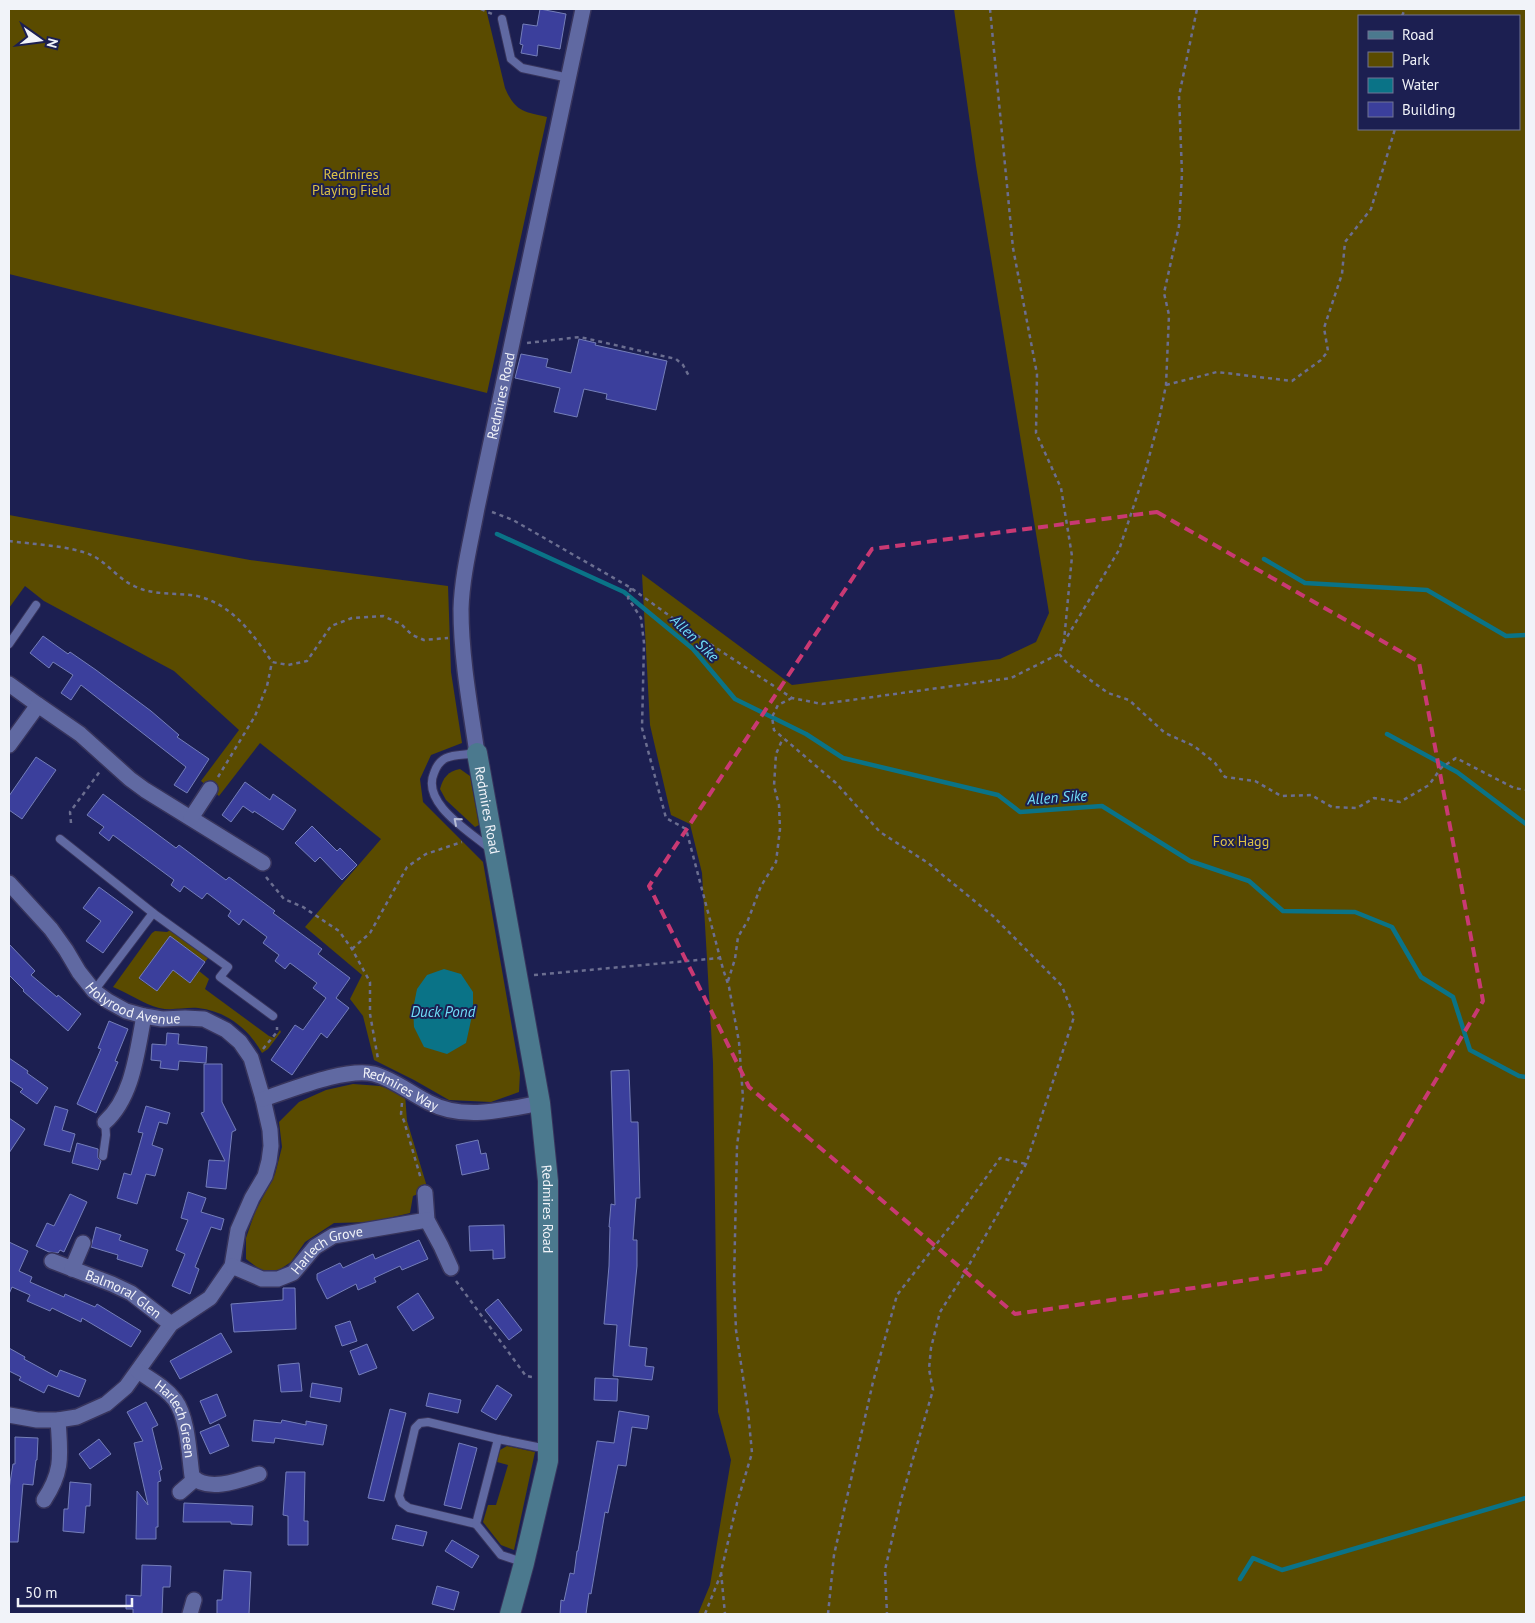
<svg xmlns="http://www.w3.org/2000/svg" width="1535" height="1623" font-family="'PT Sans',sans-serif">
<rect width="100%" height="100%" fill="#1c1f51"/>
<g fill="#5a4b00" fill-rule="evenodd">
<path d="M9,9h477l19,79c10,23 18,24 42,29l-60,276 -478,-119z"/>
<path d="M954,9h572v1605h-828l12,-29 21,-125 -13,-48 -5,-349 -11,-190 -12,-49 -19,-9 -21,-90 -8,-151 150,111 208,-26 36,-17 13,-29 -73,-447zM1359,16h160v113h-160z"/>
<path d="M9,515l241,45 198,26 3,86 11,71 -31,12 -11,24 3,23 60,60 37,211 -1,19 -28,10 -42,-2 -35,-20 -40,-20 -11,-44 -13,-17 12,-24 -57,-48 76,-88 -121,-96 -41,53 -18,-15 38,-51 -65,-59 -130,-70 -19,-15 -16,22z"/>
<path d="M460,769l10,7 9,49 -4,2 -29,-27 -6,-11c3,-11 8,-18 20,-20z"/>
<path d="M172,929l37,28 -4,5 -35,-26 -31,43 18,12 16,-21 17,13 9,-12 10,8 -4,10 64,47 5,2 6,-8 1,2 -13,17 -6,4c-13,-24 -36,-42 -64,-45 -13,-1 -26,3 -39,0 -15,-4 -31,-15 -46,-21l39,-54 3,-2 12,1z"/>
<path d="M353,1084l27,2 25,8 2,27 21,69 -15,6 -3,17 -38,9 -38,1 -29,19 -14,20 -12,8 -17,1 -16,-12v-21l9,-26 20,-38 7,-27 -3,-25 20,-20 27,-12z"/>
<path d="M507,1446l28,6 -21,98 -13,-5 -18,-23 5,-17h8l12,-40 -11,-3 3,-12z"/>
</g>
<path fill="#0a7387" d="M444,969l17,5 12,18v19l-7,32 -19,11 -23,-7 -10,-20 -1,-18 4,-20 10,-14z"/>
<g fill="none" stroke-linecap="round" stroke-linejoin="round">
<g stroke="#0a7387" stroke-width="4.5">
<path d="M497,534l127,58 69,57 42,50 71,35 37,24 155,37 22,17 82,-6 88,55 59,20 34,30 72,1 37,15 29,50 32,20 17,53 49,26 7,1"/>
<path d="M1264,559l41,24 122,7 79,46 20,-1"/>
<path d="M1387,734l70,38 69,52"/>
<path d="M1240,1579l13,-21 29,12 244,-72"/>
</g>
</g>
<g fill="#3b3f9c" stroke="#747eb9">
<path d="M540,9l26,5 -6,35 -22,-4 -1,11 -16,-3 2,-8 -3,-1 3,-20 14,2z"/>
<path d="M579,339l17,4 -1,2 72,16 -11,49 -50,-11 1,-5 -23,-5 -7,28 -23,-5 6,-24 -45,-10 6,-24 27,5 -2,8 25,6z"/>
<path d="M43,636l25,18 2,-2 26,18 55,41 28,24 -2,2 32,22 -22,34 -13,-8 12,-18 -105,-82 -10,15 -10,-7 12,-18 -20,-13 -4,6 -19,-15z"/>
<path d="M36,757l20,13 -34,49 -13,-9v-14z"/>
<path d="M245,782l25,18 3,-6 23,16 -13,20 -29,-19 -1,2 -10,-7 -12,16 -9,-7z"/>
<path d="M103,794l73,54 3,-3 47,35 3,-3 46,34 -2,2 49,36 -4,5 32,24 -14,20 13,10 -22,30 -6,-5 -29,42 -21,-15 24,-35 8,5 23,-32 -13,-10 4,-5 -27,-20 -5,6 -10,-8 4,-6 -16,-12 4,-6 -24,-18 -4,6 -11,-9 3,-5 -24,-18 -5,6 -18,-13 -4,6 -9,-7 3,-5 -61,-45 -4,6 -10,-8 5,-6 -17,-12z"/>
<path d="M312,826l25,25 3,-3 17,17 -15,15 -22,-23 -5,5 -20,-19z"/>
<path d="M99,887l34,25 -30,41 -17,-12 15,-20 -18,-13z"/>
<path d="M170,936l35,26 -15,21 -17,-13 -16,21 -18,-13z"/>
<path d="M9,944l26,27 -4,4 26,22 1,-2 23,19 -13,17 -45,-40 1,-1 -15,-15z"/>
<path d="M109,1021l19,8 -13,32 3,1 -22,51 -19,-9 24,-55 -3,-1z"/>
<path d="M167,1033l12,1 -1,10 29,3 -1,16 -27,-2 -1,9 -18,-2 1,-7 -10,-1 1,-16 14,1z"/>
<path d="M9,1058l19,13 -1,2 21,15 -11,16 -17,-12 3,-3 -14,-9z"/>
<path d="M204,1064h18v38l14,28 -4,2 -6,57 -20,-2 3,-27 16,1 -24,-48 3,-1z"/>
<path d="M629,1070l2,52h7l2,76h-4l-3,42h4v26l-8,80 18,2 -2,18 9,1 -2,13 -39,-4 4,-51 -13,-1 5,-58 1,-39h-1l2,-23 4,1 -4,-134z"/>
<path d="M55,1106l13,4 -6,20 13,4 -5,18 -26,-7z"/>
<path d="M146,1106l24,7 -3,11 -8,-2 -7,23 11,4 -8,27 -9,-2 -9,30 -20,-6 7,-25 7,2 12,-42 -5,-1z"/>
<path d="M9,1118l16,11 -16,24z"/>
<path d="M478,1140l3,14 5,-1 3,16 -27,6 -6,-30z"/>
<path d="M77,1143l21,6v9l3,3 -3,9 -26,-7z"/>
<path d="M188,1192l18,6 -5,14 23,7 -3,11 -10,-3 -16,40 4,2 -9,25 -18,-8 13,-32 -9,-4 12,-30 -7,-2z"/>
<path d="M70,1194l17,8 -23,50 -4,-2 -2,3 -9,-1 -13,-6 11,-23 7,3z"/>
<path d="M504,1225l1,33 -12,1v-9l-23,1 -1,-25z"/>
<path d="M96,1227l25,8 -2,5 29,10 -6,17 -25,-8 1,-4 -27,-8z"/>
<path d="M419,1240l9,19 -26,11 -2,-4 -26,12 2,4 -18,8 -2,-6 -29,15 -10,-20v-5l23,-11 3,5 30,-14 2,5z"/>
<path d="M9,1242l19,9 -9,20 13,6 -2,5 34,15 1,-3 30,13 2,-3 44,27 -10,16 -49,-29 -1,4 -29,-14 -2,3 -23,-10 3,-6 -18,-8 -3,7z"/>
<path d="M283,1288h12l1,41 -62,3 -3,-28 52,-4z"/>
<path d="M418,1293l16,25 -21,13 -16,-24z"/>
<path d="M498,1299l24,31 -13,10 -24,-30z"/>
<path d="M350,1321l7,20 -15,5 -7,-20z"/>
<path d="M221,1333l11,19 -52,27 -10,-18z"/>
<path d="M367,1344l10,24 -18,7 -9,-24z"/>
<path d="M9,1348l16,9 -1,2 33,18 3,-7 26,10 -7,17 -31,-12 -4,8 -25,-13 2,-3 -12,-6z"/>
<path d="M299,1363l3,28 -21,1 -3,-27z"/>
<path d="M595,1378l23,1 -1,22 -23,-1z"/>
<path d="M312,1383l30,5 -2,14 -30,-5z"/>
<path d="M497,1385l15,10 -16,25 -15,-9z"/>
<path d="M429,1393l32,7 -3,13 -32,-7z"/>
<path d="M217,1394l9,22 -16,8 -10,-23z"/>
<path d="M146,1402l12,23 -6,3 10,41 -3,2 2,10 -3,1v45h-2v12h-20l1,-48 11,14 -14,-62 9,-2 -16,-29z"/>
<path d="M390,1409l16,4 -22,88 -16,-3z"/>
<path d="M619,1411l30,5 -2,13 -15,-2 -6,39 -8,-1 -10,48 -3,-1 -14,82 -2,-1 -3,21h-26l1,-14 3,1 6,-28 4,1 3,-23h1l19,-110 17,2z"/>
<path d="M254,1420l27,3 1,-3 24,5v-4l21,4 -4,20 -48,-7 -1,5 -22,-2z"/>
<path d="M219,1424l10,22 -19,8 -10,-22z"/>
<path d="M15,1437l23,1 -1,22h-1l-3,25 -10,-1 -5,58h-9v-53l4,-25h2z"/>
<path d="M99,1439l12,15 -21,15 -11,-15z"/>
<path d="M459,1443l18,5 -16,61 -17,-4z"/>
<path d="M286,1472h19l-1,49h4v24h-20v-29l-5,-1z"/>
<path d="M70,1482l21,2 -1,22h-4l-2,27 -21,-2 1,-22h4z"/>
<path d="M184,1503l69,3 -1,19 -21,-1v-2h-48z"/>
<path d="M396,1525l31,7 -4,14 -31,-7z"/>
<path d="M452,1540l27,16 -7,12 -27,-17z"/>
<path d="M142,1565l29,1 -1,21h-7l-1,27h-29v-5h-7v-14l15,1z"/>
<path d="M224,1570l27,2 -2,42h-32v-14h5z"/>
<path d="M437,1586l22,6 -5,18 -22,-6z"/>
</g>
<g fill="none" stroke-linecap="round" stroke-linejoin="round">
<defs>
<g id="lane">
<path d="M502,19l9,40 11,9 47,10"/>
<path d="M9,644l27,-39"/>
<path d="M476,753c-9,2 -22,1 -30,5 -6,3 -10,9 -12,15 -13,30 35,58 55,75"/>
<path d="M60,839l93,74 75,54 -8,10 53,39"/>
<path d="M94,991l59,-78"/>
<path d="M103,1156l3,-21 -1,-13"/>
<path d="M476,1524l-67,-16 -7,-5 -3,-7 16,-68 5,-5 8,-1 70,17"/>
<path d="M522,1562l-21,-7 -25,-31 22,-85 49,10"/>
</g>
<g id="street">
<path d="M9,684l29,21"/>
<path d="M9,745l29,-40 42,29 50,45 15,11 118,73"/>
<path id="s1" d="M477,753c-7,-47 -16,-96 -16,-144 1,-34 10,-68 16,-101l106,-499"/>
<path d="M191,818l19,-29"/>
<path id="s2" d="M9,883l42,46 15,21 13,22 15,19 14,10 18,10 18,5 18,3 23,-1 19,1 22,11 14,12 11,16 12,41 7,31 1,16 -2,15 -4,15 -13,22 -14,32 -6,36 -22,32 -39,26 -45,63 -20,17 -29,13 -19,3h-21l-28,-5"/>
<path id="s3" d="M263,1099c28,-9 83,-32 111,-25 19,5 36,19 54,28 35,19 75,8 112,1"/>
<path d="M105,1122c28,-25 32,-71 39,-106"/>
<path d="M425,1193l2,27 14,26 10,22"/>
<path id="s4" d="M52,1261l60,23 19,9 40,31"/>
<path id="s5" d="M232,1266l30,13h16l15,-6 22,-26 18,-11 94,-16"/>
<path d="M72,1269l11,-26"/>
<path id="s6" d="M138,1371c13,9 27,16 37,29 13,18 14,54 17,76 15,17 49,4 67,-2"/>
<path d="M180,1492l15,-13"/>
<path d="M44,1500c20,-30 16,-46 14,-80"/>
<path d="M190,1614l4,-14"/>
</g>
<g id="secondary">
<path id="s7" d="M477,753l63,350 8,78v280l-24,102 -14,51"/>
</g>
</defs>
<use href="#lane" stroke="#37345c" stroke-width="10"/>
<use href="#street" stroke="#37345c" stroke-width="18"/>
<use href="#secondary" stroke="#37345c" stroke-width="22"/>
<g stroke="#6b6e90" stroke-width="2.5" stroke-dasharray="4 4" stroke-linecap="butt">
<path d="M481,9l11,5"/>
<path d="M990,9l23,239 24,126 -1,59 25,55 11,68 -8,85"/>
<path d="M1402,16l3,-7"/>
<path d="M527,343l53,-6 96,22 7,6 7,13"/>
<path d="M1166,385l51,-13 75,9 29,-21 7,-9 -4,-23 18,-54 3,-32 26,-33 24,-80"/>
<path d="M492,512l21,8 118,68 61,44 100,66 30,6 189,-26 48,-24 5,-12 55,-92 26,-78 14,-52 7,-35 3,-70 -5,-22 15,-67 3,-52 -3,-78 18,-87"/>
<path d="M9,541c22,3 63,5 82,14 16,7 27,24 43,31 20,10 41,6 63,10 35,8 56,38 75,66l16,3 19,-4 24,-35 21,-8 31,-2 18,8 11,11 12,5 24,-2"/>
<path d="M631,588l-3,10 13,20 3,25 -2,85 24,90 20,11 37,140 6,18 10,55 4,56 -6,48 -3,136 2,48 12,81 4,42 -15,50 -16,69 4,42"/>
<path d="M1059,654l8,9 41,30 21,7 36,33 29,13 21,17 10,14 30,4 26,15 30,-1 21,12 25,1 17,-10 26,4 29,-17 12,-17 15,-10 58,30 12,2"/>
<path d="M792,698l-14,7 -6,12 2,13 62,53 44,49 48,31 65,53 69,70 12,31 -48,147 -65,115 -21,33 -9,36 -2,21 4,21 -32,110 -16,70 2,44"/>
<path d="M218,777l37,-61 12,-30 5,-24"/>
<path d="M71,823l-1,-11 31,-42"/>
<path d="M266,877l18,22 19,8 36,24 13,18 18,33v32l8,45"/>
<path d="M352,949l18,-16 37,-66 19,-13 36,-12"/>
<path d="M534,975l186,-17"/>
<path d="M728,981l7,-22 3,-22 10,-17 13,-34 15,-24 4,-33 -1,-24 -5,-19 2,-32 7,-16"/>
<path d="M263,1049l14,-17v-5"/>
<path d="M402,1103l-1,11 3,7 17,58"/>
<path d="M456,1281l70,95 6,1"/>
<path d="M705,1614l16,-40"/>
<path d="M828,1614l6,-59 39,-173 24,-87 65,-84 38,-53 26,6"/>
</g>
<use href="#lane" stroke="#6069a2" stroke-width="8"/>
<use href="#street" stroke="#6069a2" stroke-width="15"/>
<use href="#secondary" stroke="#4b798e" stroke-width="20"/>
</g>
<defs><path id="oneway-chevron" d="M-2-3.5L2.5 0L-2 3.5" fill="none" stroke-width="1.6" stroke-linecap="round" stroke-linejoin="round" transform="scale(1.25)"/></defs>
<use stroke="#b7bcd6" href="#oneway-chevron" transform="translate(457 821) rotate(-139)"/>
<path fill="none" stroke="#c93973" stroke-width="4" stroke-dasharray="10 6" stroke-linejoin="round" d="M1157,512l262,150 64,339 -160,268 -308,45 -266,-227 -100,-201 223,-337z"/>
<g text-anchor="middle" dominant-baseline="central" stroke-width="4" stroke-linejoin="round" paint-order="stroke">
<g font-size="14" fill="#ddc246" stroke="#1c1f51">
<text x="351" y="174">Redmires<tspan x="351" dy="16">Playing Field</tspan></text>
<text x="1241" y="841">Fox Hagg</text>
</g>
<g font-size="14" fill="#f1f3f9" stroke="#1c1f51">
<text stroke="none"><textPath href="#s1" startOffset="362">Redmires Road</textPath></text>
<text stroke="none"><textPath href="#s7" startOffset="58">Redmires Road</textPath></text>
<text stroke="none"><textPath href="#s2" startOffset="180">Holyrood Avenue</textPath></text>
<text stroke="none"><textPath href="#s3" startOffset="145">Redmires Way</textPath></text>
<text stroke="none"><textPath href="#s7" startOffset="462">Redmires Road</textPath></text>
<text stroke="none"><textPath href="#s5" startOffset="108">Harlech Grove</textPath></text>
<text stroke="none"><textPath href="#s4" startOffset="79">Balmoral Glen</textPath></text>
<text stroke="none"><textPath href="#s6" startOffset="65">Harlech Green</textPath></text>
</g>
<g font-size="15" font-style="italic" fill="#70ddf8" stroke="#1c1f51">
<text transform="translate(695 638) rotate(44)">Allen Sike</text>
<text transform="translate(1057 797) rotate(-4)">Allen Sike</text>
<text x="443" y="1011">Duck Pond</text>
</g>
</g>
<rect width="1535" height="1623" fill="none" stroke="#f1f3f9" stroke-width="20"/>
<rect x="1358" y="15" width="162" height="115" fill="#1c1f51" stroke="#717494"/>
<rect x="1368" y="31" width="25" height="8" fill="#4b798e" stroke="#717494"/>
<text x="1402" y="40" font-size="15" fill="#f1f3f9">Road</text>
<rect x="1368" y="52" width="25" height="15" fill="#5a4b00" stroke="#717494"/>
<text x="1402" y="65" font-size="15" fill="#f1f3f9">Park</text>
<rect x="1368" y="78" width="25" height="15" fill="#0a7387" stroke="#717494"/>
<text x="1402" y="90" font-size="15" fill="#f1f3f9">Water</text>
<rect x="1368" y="102" width="25" height="15" fill="#3b3f9c" stroke="#717494"/>
<text x="1402" y="115" font-size="15" fill="#f1f3f9">Building</text>
<g transform="translate(40 40) rotate(104)" stroke="#1c1f51" stroke-width="4" paint-order="stroke">
<path d="M0-4L9 19L0 12L-9 19Z" fill="#f1f3f9"/>
<text y="-8" font-size="14" font-weight="bold" text-anchor="middle" fill="#f1f3f9">N</text>
</g>
<path d="M18 1598v8h114v-8" fill="none" stroke="#f1f3f9" stroke-width="2.5"/>
<text x="25" y="1598" font-size="15" fill="#f1f3f9" stroke="#1c1f51" stroke-width="4" paint-order="stroke">50 m</text>
</svg>
